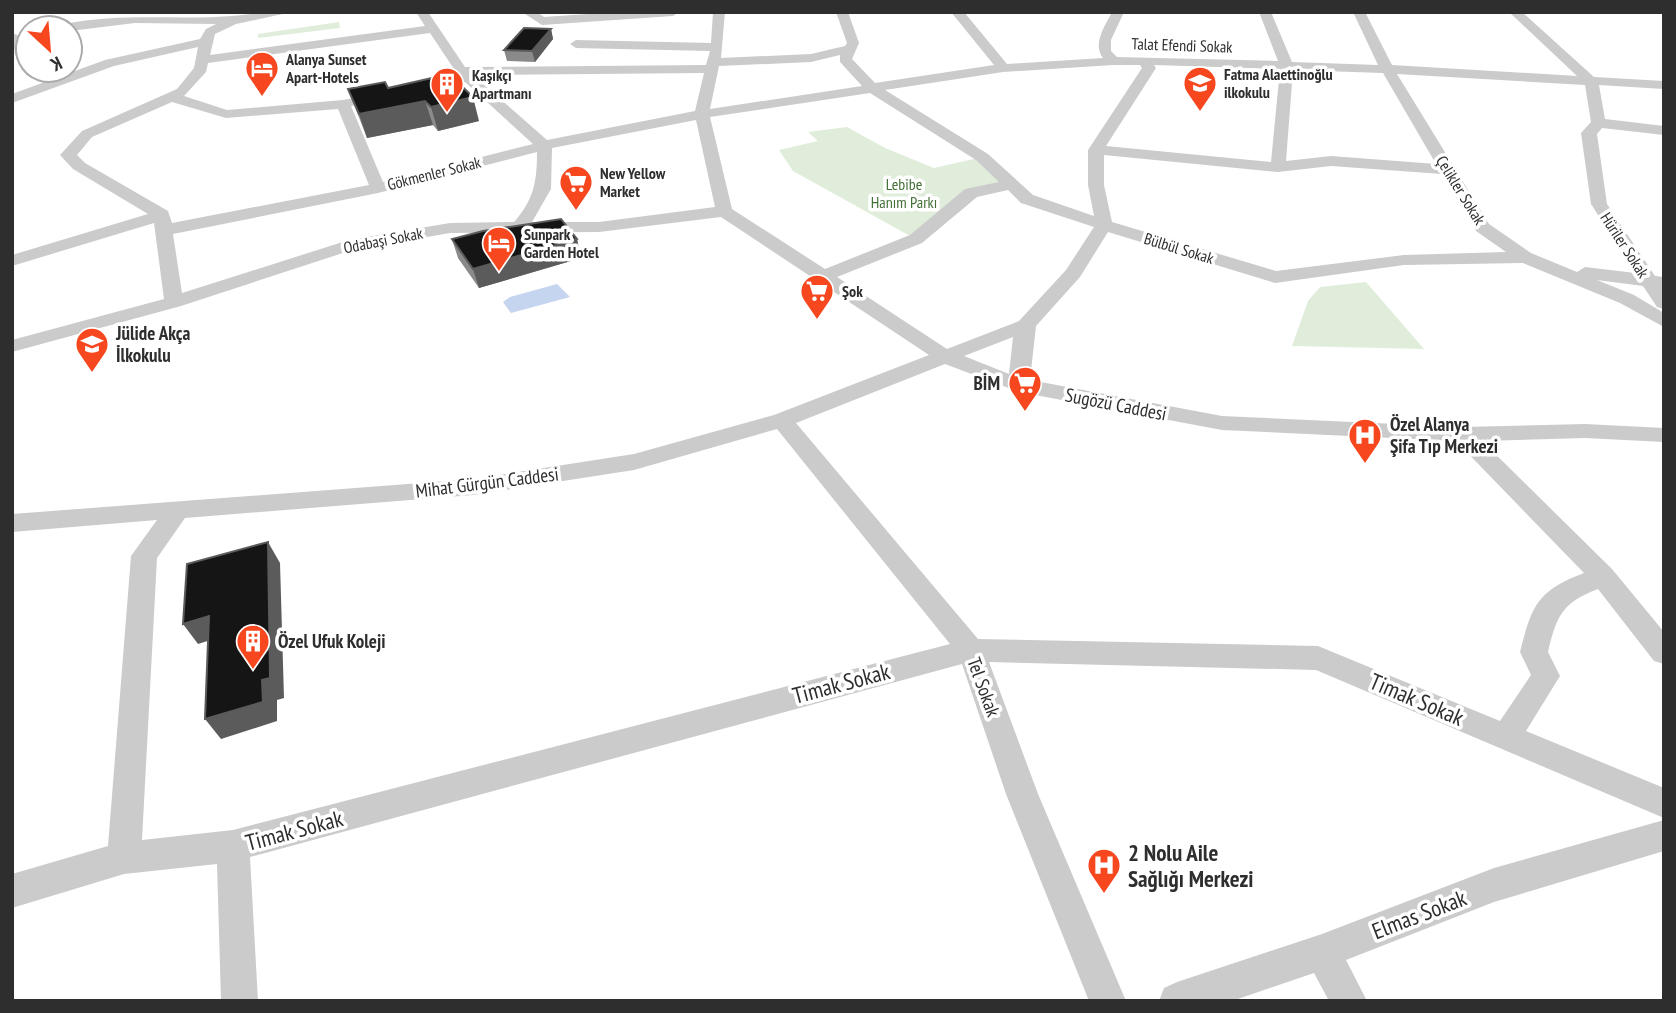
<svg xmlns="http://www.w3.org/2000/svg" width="1676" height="1013" font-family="'PT Sans Narrow',sans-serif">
<rect width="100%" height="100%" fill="#fff"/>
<g fill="#e0eddb">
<path d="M339,22l1,6 -82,10v-4z"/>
<path d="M847,127l38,21 49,20 44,-10 25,24 -38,8 -55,46 -117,-65 -14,-21 39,-9 -10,-9z"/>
<path d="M1366,282l58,67 -132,-3 16,-45 12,-14z"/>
</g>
<path fill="#c5d4ef" d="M557,284l13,13 -59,16 -8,-11 7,-5z"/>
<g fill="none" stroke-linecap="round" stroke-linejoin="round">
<g fill="#cbcbcb" fill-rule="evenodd">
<path d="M263,12h29l-56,12 -21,10 -5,21 215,-29 -9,-14h12l37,55 241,-2 4,-14 -134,-3 -6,-4 6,-4 135,3 2,-31h12l-4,46 90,-4 34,-8 2,-3 -11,-31h12l11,31 -7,16 23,24 119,-18 -43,-53h13l43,52 96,-6c-11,-14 2,-32 9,-46h12l-13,28v11l6,6 161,4 -19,-49h12l21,50 86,3 -25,-53h12l27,53 185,11 -68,-64h13l72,65 70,4v8l-65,-4 6,34 59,7v9l-62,-7 -5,6 10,70 48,72 9,1v32l-7,-2 -14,-21 -46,-6 37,15 30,18v14l-44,-24 -97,-40 -119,2 -129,18 -167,-51 -28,45 -44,49 -6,54 192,36 240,11 123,-3 79,4v14l-79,-4 -103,3 130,128 52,63v32l-10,-3 -56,-72c-36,14 -41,26 -50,63l12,24 -34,55 138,57v30l-348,-148 -327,-8 49,132 88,207h-37l-83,-207 -44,-130 -712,193 8,144h-37l-4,-137 -93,10 -112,34v-34l96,-28 23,-290 26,-36 -145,12v-18l461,-35 161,-25 140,-39 155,-60 -208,-138 -122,15 -149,1 -98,17 -171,56 -169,46v-12l152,-41 -10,-76 -142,43v-11l136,-41 -75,-45 -13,-14 22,-24 95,-42 17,-21 4,-21 -84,19 -102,37v-9l93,-34 95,-21 6,-10 10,-5 -81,-1 -65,8v-3h-11l2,-3c67,-15 135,-1 202,-13zM430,33l28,42 -40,9v6l47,-8 68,62 -150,38 -32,-76 38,-8v-6l-46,8 -116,10 -43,-14 22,-24 2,-9zM840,55v7l22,24 -152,23 9,-43 92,-4zM1113,65h27l2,3 -54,82v35l6,31 -61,-21 -45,-41 -103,-64 118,-18zM1154,65l126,4 -9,93 -165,-16 50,-78zM1293,70l90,3 53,91 -105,-8 -45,5zM704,73l-9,38 -148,29 -74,-65zM1397,74l188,11 6,37 -10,11 10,71 44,69 -50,-6 -8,5 -46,-19 -42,-29zM870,93l106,67 23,22 -34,7 -55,46 -85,34 -93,-60 -22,-92zM172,102l54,16 112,-9 31,76 -197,38 -4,-12 -83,-48 -8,-8 15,-18zM696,120l19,87 -116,15h-67l19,-33 1,-41zM537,152c0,29 -3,48 -23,70l-64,1 -101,17 -167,53 -9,-59 205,-41zM1104,155l174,17 53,-6 111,8 34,57 30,21 -102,3 -128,16 -164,-49 -8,-37zM1008,190l13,13 73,24 -28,43 -47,51 -72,28 -110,-72 85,-34 55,-46zM1013,337l-4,37 -45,-18zM945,364l74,28 203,38 234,11 128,132c-47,18 -52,32 -64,79l11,23 -31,46 -182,-75 -340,-7 -182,-216zM777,429l173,215 -717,186 -91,10 15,-282 28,-40 288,-23 161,-25z"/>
<path d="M522,12h15l7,5 73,-5h62l-6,4 -131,9z"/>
<path d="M12,33l8,3 8,17v9l-13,-7z"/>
<path d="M1664,820v31l-170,51 -148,58 21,41h-38l-15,-28 -82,28h-73l5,-13 13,-6 145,-48 172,-66z"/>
</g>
</g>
<g fill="#8a8a8a">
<path d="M551,29l2,10 -18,23 -28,-1 -3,-11z"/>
<path d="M388,88l91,33 -41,10 -5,-6 -66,13 -19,-49z"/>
<path d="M452,239h125l4,19 -102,30 -21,-30z"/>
</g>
<g fill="#5b5b5b">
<path d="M551,29l2,10 -18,23 -3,-11z"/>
<path d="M473,97l6,24 -41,10 -7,-24z"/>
<path d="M425,101l8,24 -66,13 -8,-24z"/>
<path d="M577,239l4,19 -102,30 -6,-19z"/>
<path d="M268,542l12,21 4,135 -7,2v21l-56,18 -16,-20 57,-39z"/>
<path d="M209,616l14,20 -25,8 -15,-20z"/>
</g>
<g fill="#151515" stroke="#5b5b5b" stroke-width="2">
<path d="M524,28l27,1 -19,22 -28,-1z"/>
<path d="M449,74l24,23 -42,10 -6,-6 -66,13 -11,-25 37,-7 3,6z"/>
<path d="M561,219l16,20 -104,30 -21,-30 31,-8z"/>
<path d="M268,542l2,136 -8,2 1,22 -58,17 4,-103 -26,8 4,-60z"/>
</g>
<defs>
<symbol id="hotel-pin" viewBox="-11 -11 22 30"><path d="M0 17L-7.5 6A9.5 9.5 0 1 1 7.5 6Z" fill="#f7471f" stroke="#fff"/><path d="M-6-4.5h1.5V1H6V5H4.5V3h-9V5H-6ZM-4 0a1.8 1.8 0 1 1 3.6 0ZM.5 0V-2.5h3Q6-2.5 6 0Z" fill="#fff"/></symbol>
<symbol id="school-pin" viewBox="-11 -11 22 30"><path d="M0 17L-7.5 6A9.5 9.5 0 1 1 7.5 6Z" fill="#f7471f" stroke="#fff"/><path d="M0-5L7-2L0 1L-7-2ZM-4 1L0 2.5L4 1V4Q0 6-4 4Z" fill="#fff"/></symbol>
<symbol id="building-pin" viewBox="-11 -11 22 30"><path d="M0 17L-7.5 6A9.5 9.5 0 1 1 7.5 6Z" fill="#f7471f" stroke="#fff"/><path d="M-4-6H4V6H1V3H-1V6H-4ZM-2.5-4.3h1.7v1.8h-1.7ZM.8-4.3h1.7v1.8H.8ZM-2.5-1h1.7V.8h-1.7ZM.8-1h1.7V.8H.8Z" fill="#fff"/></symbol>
<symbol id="supermarket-pin" viewBox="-11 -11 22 30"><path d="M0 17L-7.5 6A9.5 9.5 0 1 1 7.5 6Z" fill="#f7471f" stroke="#fff"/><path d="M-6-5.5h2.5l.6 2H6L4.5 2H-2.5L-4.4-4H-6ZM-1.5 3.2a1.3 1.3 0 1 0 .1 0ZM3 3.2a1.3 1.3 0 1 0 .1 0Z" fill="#fff"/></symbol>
<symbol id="hospital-pin" viewBox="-11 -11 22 30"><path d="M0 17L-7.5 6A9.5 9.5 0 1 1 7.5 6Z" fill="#f7471f" stroke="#fff"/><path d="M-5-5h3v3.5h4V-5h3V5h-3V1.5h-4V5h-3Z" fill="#fff"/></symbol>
</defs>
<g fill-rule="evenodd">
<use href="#hotel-pin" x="243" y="49" width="38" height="52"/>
<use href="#school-pin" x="1181" y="64" width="38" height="52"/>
<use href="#building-pin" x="428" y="65" width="38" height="52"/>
<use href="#supermarket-pin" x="557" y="163" width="38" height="52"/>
<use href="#hotel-pin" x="480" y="224" width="38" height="52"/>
<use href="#supermarket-pin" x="798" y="272" width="38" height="52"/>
<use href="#school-pin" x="73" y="325" width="38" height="52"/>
<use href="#supermarket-pin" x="1006" y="364" width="38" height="52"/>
<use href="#hospital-pin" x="1346" y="416" width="38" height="52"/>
<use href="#building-pin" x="234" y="622" width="38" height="52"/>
<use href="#hospital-pin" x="1085" y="846" width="38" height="52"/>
</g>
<g text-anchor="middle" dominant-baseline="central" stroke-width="7" stroke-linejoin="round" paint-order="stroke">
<g font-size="16" fill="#2e2e2e" stroke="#fff">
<text transform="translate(1182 45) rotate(2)">Talat Efendi Sokak</text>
<text transform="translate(434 173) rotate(-14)">Gökmenler Sokak</text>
<text transform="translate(1461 190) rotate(58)">Çelikler Sokak</text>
<text transform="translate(383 240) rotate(-11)">Odabaşi Sokak</text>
<text transform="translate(1625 245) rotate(57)">Hüriler Sokak</text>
<text transform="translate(1179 248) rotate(17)">Bülbül Sokak</text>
</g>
<g font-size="16" font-weight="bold" fill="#2e2e2e" stroke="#fff" text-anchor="start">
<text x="286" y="59">Alanya Sunset<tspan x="286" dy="18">Apart-Hotels</tspan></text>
<text x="1224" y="74">Fatma Alaettinoğlu<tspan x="1224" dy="18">ilkokulu</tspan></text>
<text x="472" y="75">Kaşıkçı<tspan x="472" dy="18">Apartmanı</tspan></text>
<text x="600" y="173">New Yellow<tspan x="600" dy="18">Market</tspan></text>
<text x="524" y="234">Sunpark<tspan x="524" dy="18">Garden Hotel</tspan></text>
<text x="842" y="291">Şok</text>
</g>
<g font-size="16" fill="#436f37" stroke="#fff">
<text x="904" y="184">Lebibe<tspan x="904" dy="18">Hanım Parkı</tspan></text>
</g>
<g font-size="19" font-weight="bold" fill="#2e2e2e" stroke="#fff" text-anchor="start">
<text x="116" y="333">Jülide Akça<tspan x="116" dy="22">İlkokulu</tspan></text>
<text x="1000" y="383" text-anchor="end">BİM</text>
<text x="1390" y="424">Özel Alanya<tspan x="1390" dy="22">Şifa Tıp Merkezi</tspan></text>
<text x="278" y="641">Özel Ufuk Koleji</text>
</g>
<g font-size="19" fill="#2e2e2e" stroke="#fff">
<text transform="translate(1116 404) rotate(11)">Sugözü Caddesi</text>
<text transform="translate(487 482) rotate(-7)">Mihat Gürgün Caddesi</text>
<text transform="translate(984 687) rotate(70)">Tel Sokak</text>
</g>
<g font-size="23" fill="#2e2e2e" stroke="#fff">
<text transform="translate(841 683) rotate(-15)">Timak Sokak</text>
<text transform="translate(1417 699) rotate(23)">Timak Sokak</text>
<text transform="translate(294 830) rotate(-15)">Timak Sokak</text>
<text transform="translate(1419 914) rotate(-21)">Elmas Sokak</text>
</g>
<g font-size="23" font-weight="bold" fill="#2e2e2e" stroke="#fff" text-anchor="start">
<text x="1128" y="852">2 Nolu Aile<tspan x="1128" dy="26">Sağlığı Merkezi</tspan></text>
</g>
</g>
<rect width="1676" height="1013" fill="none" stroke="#2e2e2e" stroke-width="28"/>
<g transform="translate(49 49) rotate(154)"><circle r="33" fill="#ffffff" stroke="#ababab" stroke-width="2"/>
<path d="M0-5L12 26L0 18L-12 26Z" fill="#f7471f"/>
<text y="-10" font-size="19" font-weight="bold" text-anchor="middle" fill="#2e2e2e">K</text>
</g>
</svg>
